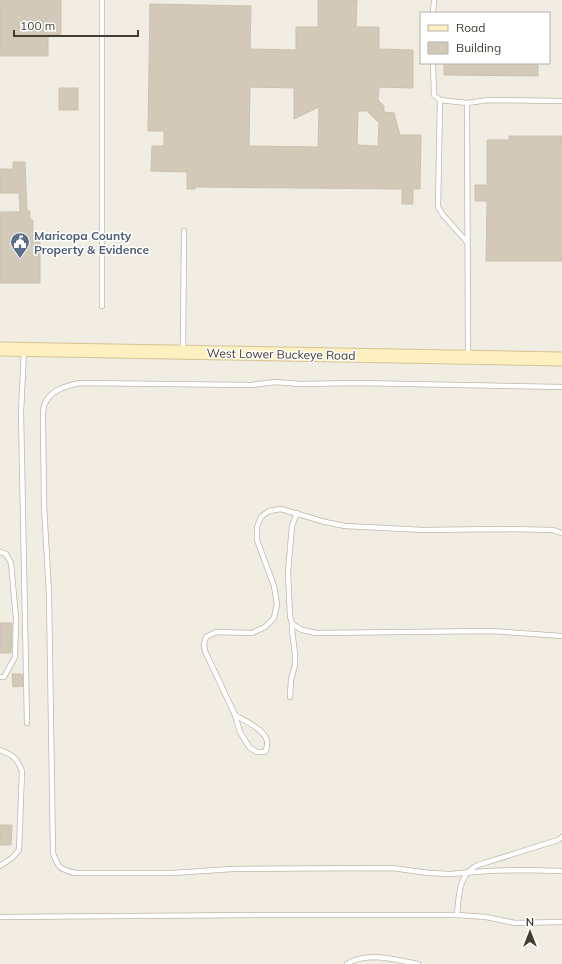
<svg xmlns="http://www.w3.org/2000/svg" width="562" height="964" font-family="Mulish,sans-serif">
<rect width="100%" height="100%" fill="#f1ede3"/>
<g fill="#d3c9b8" stroke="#cdc1ac" fill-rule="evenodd">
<path d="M0,0h61v35h-13v21h-48z"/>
<path d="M318,0h39l-1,27h23v22l34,1v38l-34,-1 -1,13 6,6v6l10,1 6,22h21l-1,54h-7v15h-11v-15l-207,-2v2h-8v-17l-36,-1 1,-25h12v-15h-16l2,-127 101,2 -1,43 46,1v-23h22zM250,87l44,1v31l25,-12 -1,40 -69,-1zM358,111h9l12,12 -1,23 -21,-1z"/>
<path d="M444,63h94v13l-94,-1z"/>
<rect x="59" y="88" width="19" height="22"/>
<path d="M509,136h53v125h-76l1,-60h-12v-16h12v-45h22z"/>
<path d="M13,162h12l2,49h3v9h3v15h7v48h-40v-71h20l-1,-19h-19v-24h13z"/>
<path d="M0,623h12l-1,30h-11z"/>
<path d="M12,674h10l1,12 -10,1z"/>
<path d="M0,825h12l-1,20h-11z"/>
</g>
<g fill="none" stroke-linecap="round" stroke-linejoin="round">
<defs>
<g id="lane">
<path d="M433,13l1,-13"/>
<path d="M433,63l1,32 6,5 27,3"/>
<path d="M440,100l-2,107 5,8 24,27"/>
<path d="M102,306v-306"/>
<path d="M24,351l-3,61 6,311"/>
<path d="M183,351l1,-120"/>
<path d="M468,355l-1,-252 22,-3 73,1"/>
<path d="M562,387l-204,-4 -58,1 -24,-2 -25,3 -171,-2c-14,3 -31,7 -36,23 -1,4 -1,9 -1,13l1,86 5,89 4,259c5,15 7,16 22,20h98l59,-4 160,-1 37,5 21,1 38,-3 34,-1 40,1"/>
<path d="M297,513l-5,13 -4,46 2,44 2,8 10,6 14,3 176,-2 70,5"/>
<path d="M0,552l6,2 5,9 5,55 -1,39 -11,20h-4"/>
<path d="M290,697l1,-17 4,-15v-11l-3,-24v-6"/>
<path d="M235,715c10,6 35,17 32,30 0,3 -1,5 -2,7h-8l-7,-4 -10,-16 -5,-17 -30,-64 -1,-7 2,-7 10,-5 36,1 13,-6 9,-9 3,-14 -3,-18 -17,-46v-13l4,-10 8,-6 12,-2 44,13 20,4 79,4 78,-1 51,1 9,3"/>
<path d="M0,750c13,5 17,8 22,21l-3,79 -7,8 -12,8"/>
<path d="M457,915c2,-19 1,-41 21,-50l80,-25 4,-3"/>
<path d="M0,917l261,-2h196l29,2 29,6 47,-1"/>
<path d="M347,964c19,-13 50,-4 71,0"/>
</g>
<path id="secondary" d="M0,349l562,10"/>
</defs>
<use href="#lane" stroke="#bfb8a9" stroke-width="6"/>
<use href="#secondary" stroke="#d5c494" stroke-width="15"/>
<use href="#lane" stroke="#fff" stroke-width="4.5"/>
<use href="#secondary" stroke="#fef0c0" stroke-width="13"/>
</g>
<defs>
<symbol id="civic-pin" viewBox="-11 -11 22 30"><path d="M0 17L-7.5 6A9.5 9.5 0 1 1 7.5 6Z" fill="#5c6f8a" stroke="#fff"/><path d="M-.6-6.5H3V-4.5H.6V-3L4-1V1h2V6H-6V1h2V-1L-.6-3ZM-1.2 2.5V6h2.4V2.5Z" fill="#fff"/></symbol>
</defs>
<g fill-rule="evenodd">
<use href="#civic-pin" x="9" y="231" width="22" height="30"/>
</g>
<g text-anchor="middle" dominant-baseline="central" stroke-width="3" stroke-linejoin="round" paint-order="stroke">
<g font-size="12" font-weight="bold" fill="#4e5e75" stroke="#fff" text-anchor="start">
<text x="34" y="235">Maricopa County<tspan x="34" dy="14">Property &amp; Evidence</tspan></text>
</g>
<g font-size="12" fill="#433d33" stroke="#fff">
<text transform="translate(281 354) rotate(1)">West Lower Buckeye Road</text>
</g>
</g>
<rect x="420" y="12" width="130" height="52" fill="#ffffff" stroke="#b4b1ad"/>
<rect x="428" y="25" width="20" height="6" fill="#fef0c0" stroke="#b4b1ad"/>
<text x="456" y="32" font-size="12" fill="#433d33">Road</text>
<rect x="428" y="42" width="20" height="12" fill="#d3c9b8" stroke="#b4b1ad"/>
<text x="456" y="52" font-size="12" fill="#433d33">Building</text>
<g transform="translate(530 932)" stroke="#ffffff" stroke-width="3" paint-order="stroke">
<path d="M0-3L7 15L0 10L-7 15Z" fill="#433d33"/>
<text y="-6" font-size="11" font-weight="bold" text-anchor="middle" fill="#433d33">N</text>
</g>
<path d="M14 30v6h124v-6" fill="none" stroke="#433d33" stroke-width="2"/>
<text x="20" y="30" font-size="12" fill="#433d33" stroke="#ffffff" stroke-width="3" paint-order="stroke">100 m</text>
</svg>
